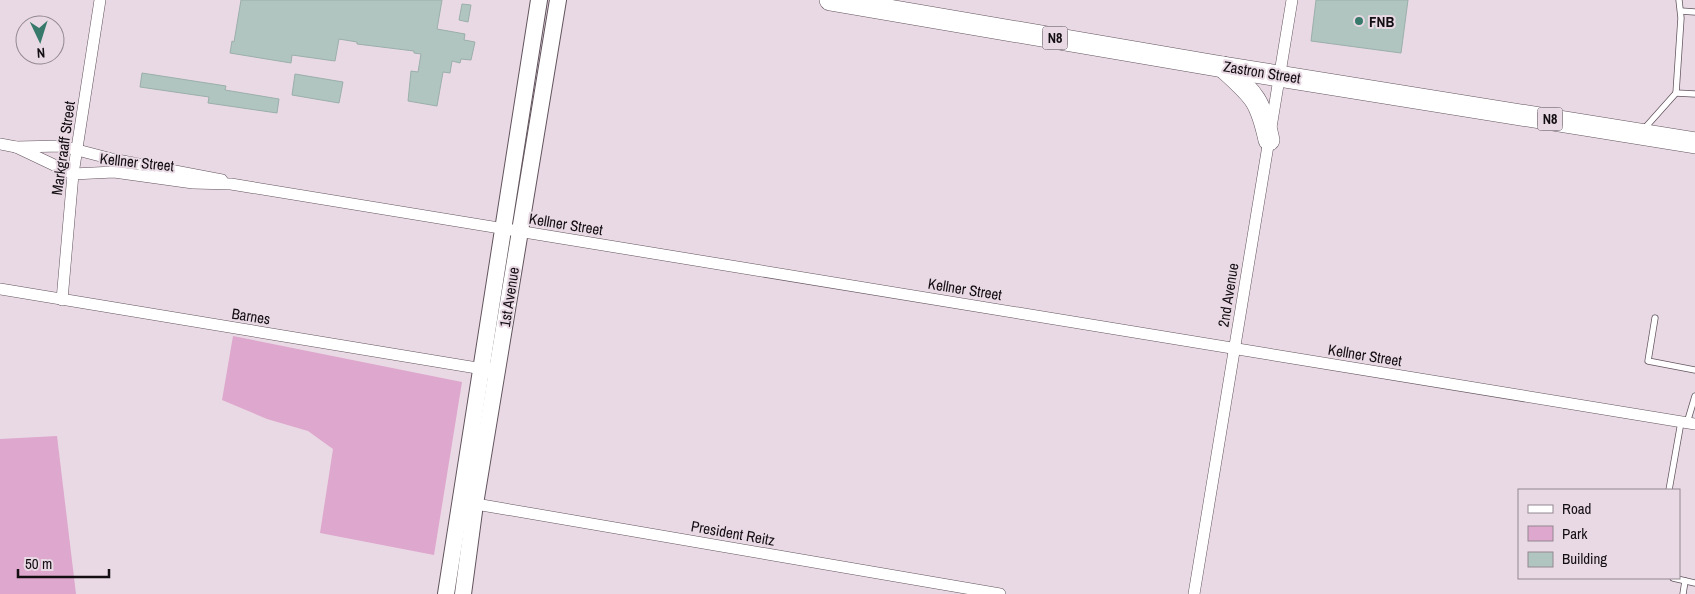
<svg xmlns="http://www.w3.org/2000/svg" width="1695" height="594" font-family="'Archivo Narrow',sans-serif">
<rect width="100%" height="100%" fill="#e9d9e4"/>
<g fill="#dea7cd">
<path d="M233,336l229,46 -28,173 -114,-22 13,-84 -25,-18 -41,-12 -45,-19z"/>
<path d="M57,436l19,158h-76v-155z"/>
</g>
<g fill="#b1c5c0" stroke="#9bafaa">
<path d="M241,0h201l-5,29 28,5 -1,6 11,2 -4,18 -10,-1 -1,4 -8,-2 -2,12 -7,-1 -6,34 -29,-5 3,-30 7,1 3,-18 -7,-1v-2l-57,-7v-2l-18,-3 -4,22 -43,-6 -1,8 -61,-10 2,-12 2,1z"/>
<path d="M1316,0h92l-7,53 -90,-12z"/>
<path d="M462,4l9,1 -3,17 -9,-2z"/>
<path d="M142,73l84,13 -1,4 54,9 -2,14 -69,-10 1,-6 -69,-10z"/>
<path d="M295,74l48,8 -4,21 -47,-8z"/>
</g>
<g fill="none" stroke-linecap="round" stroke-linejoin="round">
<defs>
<g id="lane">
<path d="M1681,11l14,1"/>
<path d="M1676,93l19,1"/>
<path d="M1643,130l33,-37 5,-75 -2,-18"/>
<path d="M1655,318l-7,43 47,9"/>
<path d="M1687,423l8,-27"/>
<path d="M1669,490l12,-68"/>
<path d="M1673,578l22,5"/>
<path d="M1683,594l2,-13"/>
</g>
<g id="street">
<path d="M0,144l16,3 46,-1 50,13 110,21"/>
<path d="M16,147l57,27 41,-2 79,11 38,1 1464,240"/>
<path d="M0,289l489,81"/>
<path d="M62,300l11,-126 27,-174"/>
<path d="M470,503l530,91"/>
<path d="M1194,594l98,-594"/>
</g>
<g id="secondary">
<path d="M446,594l93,-594"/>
<path d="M463,594l12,-90 83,-504"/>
</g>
<g id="highway">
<path d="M830,0l393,67 472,76"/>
<path d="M1223,67c31,28 37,32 46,73"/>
</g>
</defs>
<use href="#lane" stroke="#62545d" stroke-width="7"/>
<use href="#street" stroke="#62545d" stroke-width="12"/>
<use href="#secondary" stroke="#62545d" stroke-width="18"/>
<use href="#highway" stroke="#62545d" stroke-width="22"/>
<use href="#lane" stroke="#fff" stroke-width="5.5"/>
<use href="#street" stroke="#fff" stroke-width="11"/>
<use href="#secondary" stroke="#fff" stroke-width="16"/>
<use href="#highway" stroke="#fff" stroke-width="21"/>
</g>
<circle fill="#377a6c" stroke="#e9d9e4" stroke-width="2" cx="1359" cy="21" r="5"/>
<g text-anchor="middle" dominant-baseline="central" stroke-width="4" stroke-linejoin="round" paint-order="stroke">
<g fill="#e9d9e4" stroke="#534b51" stroke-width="1">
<rect x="1042.5" y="26.5" width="25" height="23" rx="4"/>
<rect x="1537.5" y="107.5" width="25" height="23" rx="4"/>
</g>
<g font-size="14" font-weight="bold" fill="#130e12">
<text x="1055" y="38">N8</text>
<text x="1550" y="119">N8</text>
</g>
<g font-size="15" font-weight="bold" fill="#130e12" stroke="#e9d9e4" text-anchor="start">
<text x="1369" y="21">FNB</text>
</g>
<g font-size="15" fill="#130e12" stroke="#e9d9e4">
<text transform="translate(1262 72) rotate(9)">Zastron Street</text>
<text transform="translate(63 148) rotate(-82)">Markgraaff Street</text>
<text transform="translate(137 162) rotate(6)">Kellner Street</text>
<text transform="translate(566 224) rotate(9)">Kellner Street</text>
<text transform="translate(965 289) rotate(9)">Kellner Street</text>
<text transform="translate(1228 295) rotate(-81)">2nd Avenue</text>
<text transform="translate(509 297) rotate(-81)">1st Avenue</text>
<text transform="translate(251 316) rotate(9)">Barnes</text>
<text transform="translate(1365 355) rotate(9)">Kellner Street</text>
<text transform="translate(733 533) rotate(10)">President Reitz</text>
</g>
</g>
<rect x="1518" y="489" width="162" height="90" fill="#e9d9e4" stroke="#938890"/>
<rect x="1528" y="505" width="25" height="8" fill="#ffffff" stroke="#938890"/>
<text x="1562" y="514" font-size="15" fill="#130e12">Road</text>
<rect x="1528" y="526" width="25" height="15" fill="#dea7cd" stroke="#938890"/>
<text x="1562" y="539" font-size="15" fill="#130e12">Park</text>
<rect x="1528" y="552" width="25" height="15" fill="#b1c5c0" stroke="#938890"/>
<text x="1562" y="564" font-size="15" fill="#130e12">Building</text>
<g transform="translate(40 40) rotate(176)"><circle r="24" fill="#e9d9e4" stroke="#938890"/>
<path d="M0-4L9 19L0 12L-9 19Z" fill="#377a6c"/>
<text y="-8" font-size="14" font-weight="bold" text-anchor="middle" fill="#130e12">N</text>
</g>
<path d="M18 569v8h91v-8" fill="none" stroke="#130e12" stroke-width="2.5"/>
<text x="25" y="569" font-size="15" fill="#130e12" stroke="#e9d9e4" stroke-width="4" paint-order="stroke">50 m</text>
</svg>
